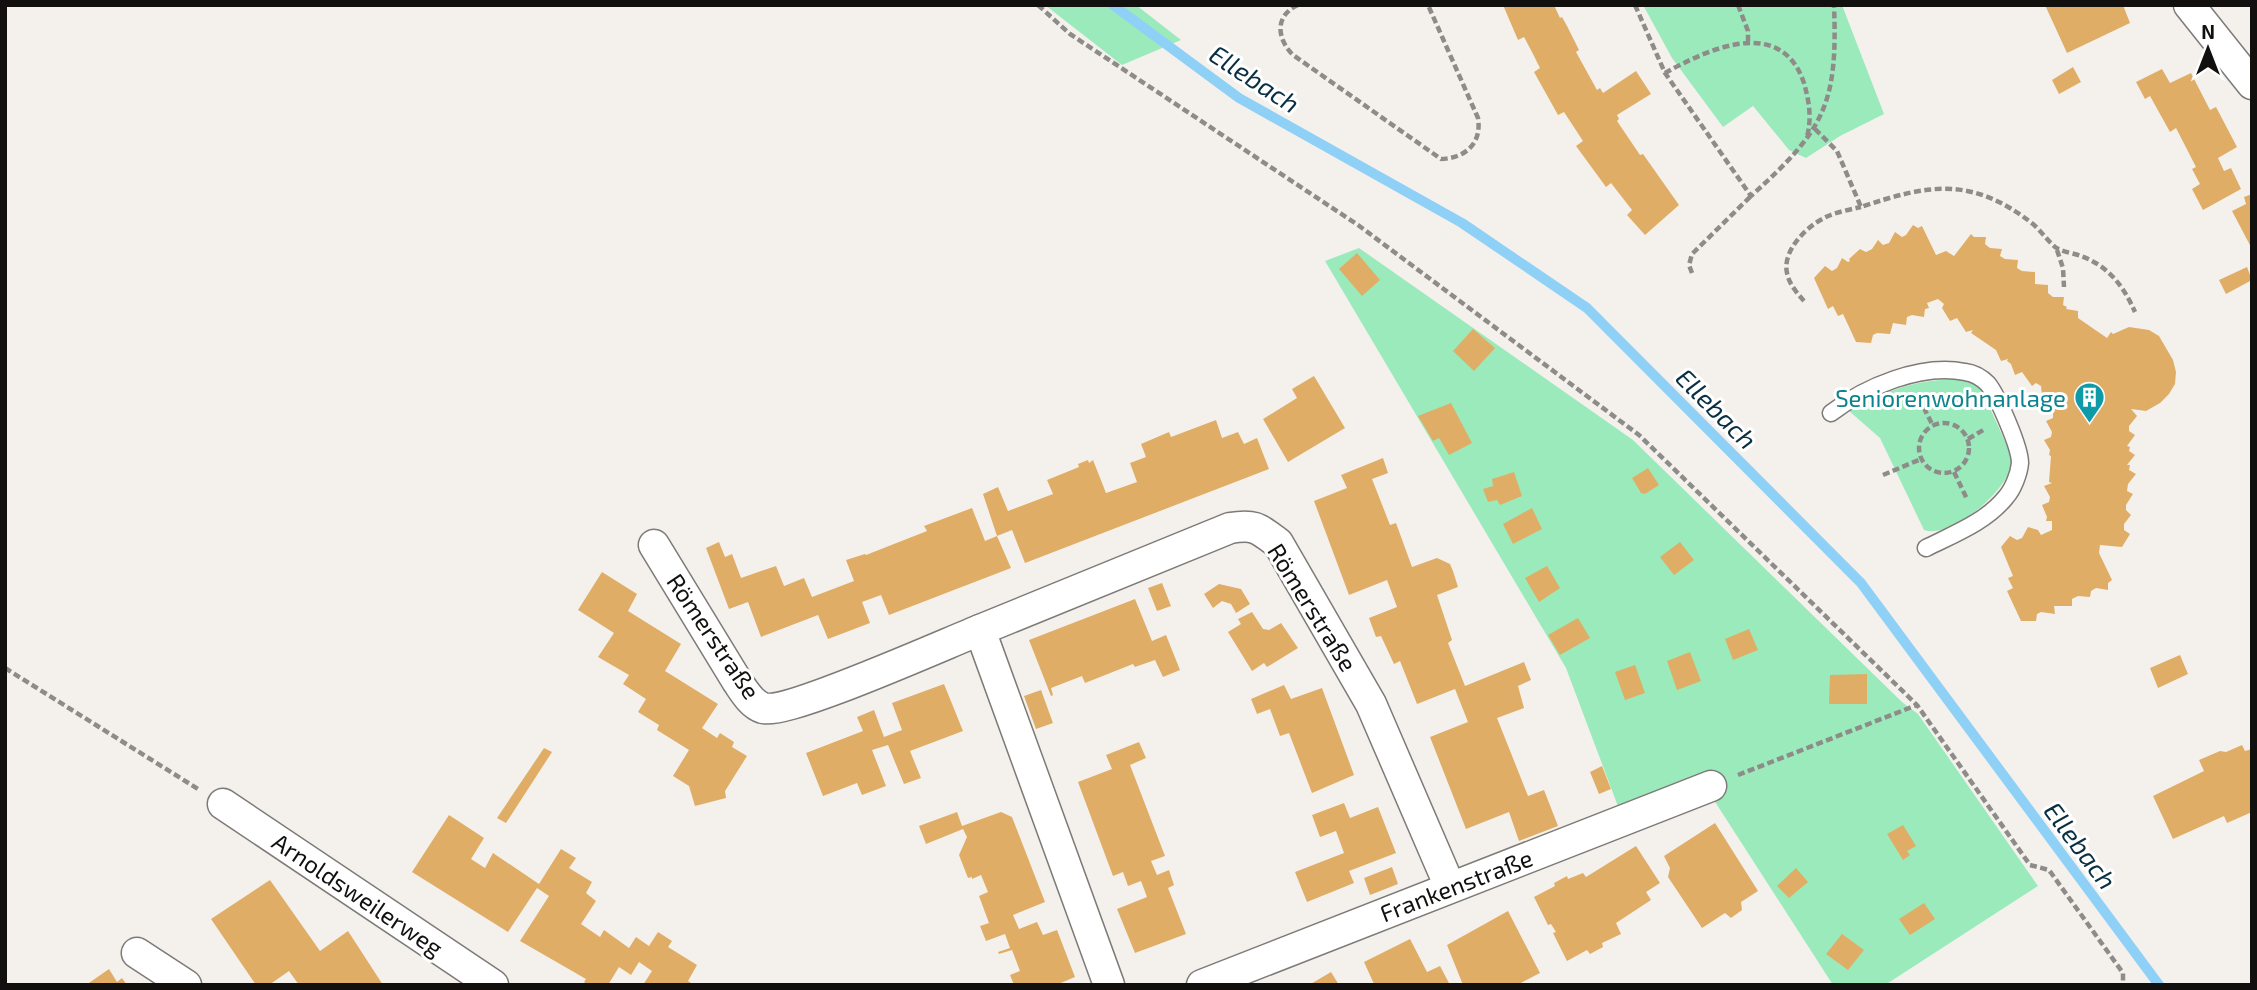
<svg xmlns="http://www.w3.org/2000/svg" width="2257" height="990" font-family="'Exo 2',sans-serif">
<rect width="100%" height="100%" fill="#f4f1ed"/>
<g fill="#9beabc">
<path d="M1045,5h91l45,35 -59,25z"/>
<path d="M1643,5h199l42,109 -44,22 -34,22 -17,-8 -36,-44 -30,21 -51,-69z"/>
<path d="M1359,248l274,192 269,262 16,12 120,172 -153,99h-52l-132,-205 -82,29 -53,-141 -241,-407z"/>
<path d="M1954,379l22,2 4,5 33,73c-1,28 -61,81 -89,71l-44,-92 -32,-28c40,-19 61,-29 106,-31z"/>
</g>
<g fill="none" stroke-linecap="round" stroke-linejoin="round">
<path stroke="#8fd0f7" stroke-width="10" d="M1113,5l126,93 223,125 125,85 274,275 298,402"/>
</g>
<g fill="#e0ad66">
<path d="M1503,5h51l6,13 2,-1 5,9 12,24 -3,2 21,38 3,-2 3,5 33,-22 15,23 -34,21 2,4 -2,2 23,34 3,-1 36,51 -34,30 -18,-20 5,-5 -21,-27 -5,4 -30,-41 7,-5 -19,-29 -6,3 -24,-43 6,-4 -8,-16 -8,-15 -6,3z"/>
<path d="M2045,5h78l7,18 -63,30z"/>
<path d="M2073,67l8,15 -22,12 -7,-14z"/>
<path d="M2162,69l8,14 21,-10 19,37 6,-3 21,40 -19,11 6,13 7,-3 10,21 -38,21 -11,-21 8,-5 -8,-15 4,-2 -20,-39 -6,4 -20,-36 -5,3 -9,-17z"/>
<path d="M2252,194v55l-20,-38 14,-7 -2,-7z"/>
<path d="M1913,225l5,3 4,-2 14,29 10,-4 8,5 17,-22 3,3h12l-1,7 5,4 12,1 -2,7 5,3 13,1 -1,8 5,3 13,1v12l13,1v8l5,4h11l-1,8 4,2 -1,2 12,2v7l29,20 4,-6 2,2 16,-7 20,3 10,6 14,24 3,12 -1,12 -6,10 -9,9 -14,8 -15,-2 6,7 -8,10v5l6,4 -8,11 3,1 -1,4 6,4 -8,10h3l-1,5 7,4 -8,10 -1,7 6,3 -7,11v5l5,5 -7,9v6l6,4 -8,13 -22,-2 -1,8 13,27 -4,3v7l-12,-2 -5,3 -1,6 -12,-1 -6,3v7h-18l1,8 -14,-2 -4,2 -1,7h-15l-14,-30 6,-3 -5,-10 5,-2 -12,-29 9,-11 7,4 5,-2 6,-11 10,3 3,5 11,-5v-9h-6l1,-4 -5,-12 7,-3 1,-5 -6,-11 8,-3 -3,-1 2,-26 -2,-1 1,-5 -6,-10 7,-3 1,-5 -6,-11 7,-3v-6l-11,-16 -1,-10 -5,-3 -4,3 -10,-14 -7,3 -4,-11 -4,-3 1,-2 -7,2 -5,-11 -25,-17 2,-3 -7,2 -9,-14 -7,3 -8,-13 2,-4 -6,-5 -11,4 2,5 -4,1 -1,8 -12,-2 -5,2 -1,8 -13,-2 -3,11 -13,-1 -4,2 -2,8 -15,-1 -13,-28 -5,2 -5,-10 -5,3 -14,-31 11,-12 7,5 5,-3 5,-10 6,4 2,-1 -1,-2 11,-10 6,3 6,-3 6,-9 5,5 6,-2 6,-11 7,5 4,-2z"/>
<path d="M1357,253l23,27 -18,16 -23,-27z"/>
<path d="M2247,267l5,13 -26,14 -7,-14z"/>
<path d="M1473,329l22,19 -21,23 -21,-20z"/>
<path d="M1314,376l31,52 -57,34 -25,-43 34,-21 -5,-9z"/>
<path d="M1451,403l21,40 -23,12 -10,-17 -6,3 -15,-25z"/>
<path d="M1216,420l6,18 16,-6 6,12 13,-6 12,31 -244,94 -13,-33 -15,6 14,32 -122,47 -8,-20 -19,7 8,21 -42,16 -10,-24 -57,22 -13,-35 -19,7 -23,-61 13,-6 6,15 7,-3 9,24 35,-12 8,20 20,-8 8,19 42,-16 -8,-21 19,-6 1,1 61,-24 -3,-5 48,-18 13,33 12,-5 -14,-42 15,-7 10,24 45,-17 -6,-14 32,-13 -1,-3 10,-4 1,3 4,-3 13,33 31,-11 -7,-19 16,-6 -5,-13 28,-12 2,5z"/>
<path d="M1383,458l5,15 -16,6 18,46 6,-2 16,44 25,-9 13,6 3,7 5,16 -21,8 15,45 -4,3 17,43 59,-24 7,18 -13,6 6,22 -27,10 31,78 16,-6 14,36 -39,15 -10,-29 -43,17 -36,-92 38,-15 -13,-33 -38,15 -17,-43 -6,3 -13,-28 -5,1 -7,-19 28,-11 -10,-27 -38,15 -35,-94 33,-13 -6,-13z"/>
<path d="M1648,468l11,17 -14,9 -4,-1 -9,-15z"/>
<path d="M1514,472l8,24 -22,9 -3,-5 -9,2 -5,-13 10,-3 -1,-7z"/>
<path d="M1532,508l10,21 -29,15 -10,-20z"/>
<path d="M1680,542l14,18 -20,15 -14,-18z"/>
<path d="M1547,566l13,22 -21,14 -14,-24z"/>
<path d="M602,572l35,22 -9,17 53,33 -16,27 53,33 -16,24 15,10 3,-5 14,9 -2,5 15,9 -22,35 1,7 -31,8 -6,-20 -16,-10 16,-26 -32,-20 2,-5 -21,-13 8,-13 -23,-15 6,-9 -31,-18 16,-24 -36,-23z"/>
<path d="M1162,583l9,23 -14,5 -9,-23z"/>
<path d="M1219,584l22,5 9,15 -14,9 -5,-9 -9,-3 -9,7 -9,-14z"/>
<path d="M1135,599l17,42 14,-6 14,35 -17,7 -8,-17 -20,7 -2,-3 -48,19 -3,-7 -31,12 2,7 -2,1 -22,-56z"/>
<path d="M1252,612l11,17 6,1 12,-7 17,25 -31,19 -3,-4 -12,8 -24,-39 13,-8 -3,-5z"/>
<path d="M1578,618l12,20 -30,17 -12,-20z"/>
<path d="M1749,629l9,21 -25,10 -8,-21z"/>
<path d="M1690,652l11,29 -24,9 -10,-29z"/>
<path d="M2180,655l8,19 -30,14 -8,-20z"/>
<path d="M1635,665l10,28 -20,7 -10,-28z"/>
<path d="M1867,674v30h-38l1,-29z"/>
<path d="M944,684l19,47 -53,20 11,27 -17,6 -16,-39 -16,5 14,36 -24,9 -5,-12 -34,13 -17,-43 57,-22 -6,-14 17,-7 10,27 18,-7 -10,-27z"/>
<path d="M1284,685l7,14 31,-11 32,87 -42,18 -23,-60 -9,3 -10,-27 -13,5 -6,-15z"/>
<path d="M1041,690l12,33 -17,6 -12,-33z"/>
<path d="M1139,742l7,16 -16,7 35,91 -14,5 6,14 12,-5 5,15 -6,3 18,46 -51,19 -18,-44 30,-12 -6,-16 -13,5 -5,-14 -10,4 -35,-94 34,-13 -6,-14z"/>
<path d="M2242,745l3,6 7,-2v63l-25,11 -3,-7 -51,23 -20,-43 51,-25 -5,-11 21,-9 6,1z"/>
<path d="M544,748l8,4 -46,71 -9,-5z"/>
<path d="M1602,766l9,23 -12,5 -9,-22z"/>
<path d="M1344,803l6,15 28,-11 18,46 -47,18 5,12 -47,19 -12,-30 49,-19 -8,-22 -16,6 -8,-22z"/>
<path d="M957,812l5,14 39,-14 11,5 33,85 -32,13 6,14 18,-7 6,13 14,-5 18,47 -19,8h-42l-4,-10 10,-4 -8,-21 -13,4 -1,-2 12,-4 -5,-14 -19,7 -6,-15 9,-3 -10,-27 9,-4 -7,-17 -9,4v-2l-4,1 -9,-23 8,-18 -4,-8 -37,15 -7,-18z"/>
<path d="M449,815l35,23 -13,21 14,9 8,-15 46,31 22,-35 15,9 -7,10 23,14 -6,11 10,8 -15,23 19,13 4,-7 25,18 7,-11 13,9 9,-14 14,9 -4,6 29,18 -9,16 6,4h-51l9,-14 -13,-9 -8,13 -12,-8 -11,18h-20l-4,-3 2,-3 -66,-38 29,-45 -12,-8 -29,44 -96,-60z"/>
<path d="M1715,823l43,68 -17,11 1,8 -11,8 -6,-5 -23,15 -34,-51 2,-9 -6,-12z"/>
<path d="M1903,825l13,21 -9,5 3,4 -7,5 -16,-26z"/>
<path d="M1636,846l24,37 -14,9 5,8 -35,23 5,11 -19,9 1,4 -13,7 -3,-4 -20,11 -14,-28 3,-1 -5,-8 -3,1 -14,-28 21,-11 -1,-3 13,-7 1,3 15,-6 3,4z"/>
<path d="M1392,867l6,17 -28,11 -6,-17z"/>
<path d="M1796,868l12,14 -19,16 -12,-12z"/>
<path d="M270,880l50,71 28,-20 35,54h-84l-10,-14 -20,14h-13l-45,-66z"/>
<path d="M1924,903l11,16 -25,16 -11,-16z"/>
<path d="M1508,911l32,62 -23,12h-54l-16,-40z"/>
<path d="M1842,934l22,16 -16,20 -22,-16z"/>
<path d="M1410,939l17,33 13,-6 10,19 -76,-1 -10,-22z"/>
<path d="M109,969l8,13 5,-4 5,7h-41z"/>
<path d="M1331,972l8,13h-30z"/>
</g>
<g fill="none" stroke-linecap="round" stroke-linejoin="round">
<defs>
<path id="service" d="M1831,413c34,-26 90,-50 134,-41 8,1 17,6 23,12 10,13 32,63 32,79 -1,11 -7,26 -14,34 -20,25 -52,37 -80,51"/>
<g id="minor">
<path d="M2189,5l63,79"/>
<path d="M654,545l83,136c7,10 14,23 26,27 24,7 184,-65 217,-78"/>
<path d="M223,804l270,181"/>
<path d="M137,953l49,32"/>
<path d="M1109,985l-129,-355 250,-102c25,-4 28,0 48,15l93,161 79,183"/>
<path d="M1202,985l509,-199"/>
</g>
</defs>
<use href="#service" stroke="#7d7a77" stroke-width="19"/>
<use href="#minor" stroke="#7d7a77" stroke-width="33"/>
<g stroke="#8e8c89" stroke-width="4.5" stroke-dasharray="7 3.5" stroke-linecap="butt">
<path d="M1038,5l32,29 288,191 281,210 278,270 113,160 19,5 74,103v12"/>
<path d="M1298,5c-24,11 -21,34 -5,50l148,104c25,-1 41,-16 37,-41l-50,-113"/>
<path d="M1635,5l30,68 86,123c73,-66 87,-91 83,-191"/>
<path d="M1738,5l10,26v10"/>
<path d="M1665,73c43,-24 116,-58 139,10 5,18 8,35 3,54"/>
<path d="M1815,129l22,22 24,56c68,-23 111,-31 172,17 8,7 14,16 22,23 7,5 18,6 26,9 27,10 42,29 54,56"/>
<path d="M2057,250l6,18 1,19"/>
<path d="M1692,273l-3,-8 3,-11 59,-58"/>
<path d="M1804,301c-7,-8 -15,-17 -17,-28 -5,-22 19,-46 37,-55 11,-6 25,-8 37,-11"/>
<path d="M1919,398l14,28"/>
<circle cx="1944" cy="448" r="25"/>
<path d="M1968,439l17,-10"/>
<path d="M1954,472l13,27"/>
<path d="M1883,475l38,-16"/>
<path d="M5,668l193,121"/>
<path d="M1738,775l179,-70"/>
</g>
<use href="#service" stroke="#fff" stroke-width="16"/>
<use href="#minor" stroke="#fff" stroke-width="30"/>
</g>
<defs>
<symbol id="building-pin" viewBox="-11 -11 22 30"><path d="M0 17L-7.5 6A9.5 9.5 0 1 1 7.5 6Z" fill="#0f9aa8" stroke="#fff"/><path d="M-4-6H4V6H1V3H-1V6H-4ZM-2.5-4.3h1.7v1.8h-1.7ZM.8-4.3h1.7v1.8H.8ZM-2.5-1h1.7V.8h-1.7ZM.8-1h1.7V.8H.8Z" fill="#fff"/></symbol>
</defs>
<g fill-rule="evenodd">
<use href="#building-pin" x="2072" y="380" width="35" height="47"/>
</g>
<g text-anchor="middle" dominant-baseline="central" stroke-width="6" stroke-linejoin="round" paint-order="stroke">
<g font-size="24" fill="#0d838f" stroke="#fff" text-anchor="end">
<text x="2066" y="397">Seniorenwohnanlage</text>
</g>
<g font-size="24" fill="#11100f" stroke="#fff">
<text transform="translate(1313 607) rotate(58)">Römerstraße</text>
<text transform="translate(714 636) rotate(56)">Römerstraße</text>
<text transform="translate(1456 885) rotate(-21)">Frankenstraße</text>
<text transform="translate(358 894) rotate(34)">Arnoldsweilerweg</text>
</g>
<g font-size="26" font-style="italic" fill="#092f43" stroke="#fff">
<text transform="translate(1255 78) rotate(33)">Ellebach</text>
<text transform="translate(1717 408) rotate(45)">Ellebach</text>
<text transform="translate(2081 845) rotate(53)">Ellebach</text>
</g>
</g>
<rect width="2257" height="990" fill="none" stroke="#11100f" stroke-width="14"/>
<g transform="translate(2208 49)" stroke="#ffffff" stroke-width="5" paint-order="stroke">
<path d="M0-5L12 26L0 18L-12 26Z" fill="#11100f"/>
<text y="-10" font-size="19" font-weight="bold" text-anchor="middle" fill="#11100f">N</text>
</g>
</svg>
